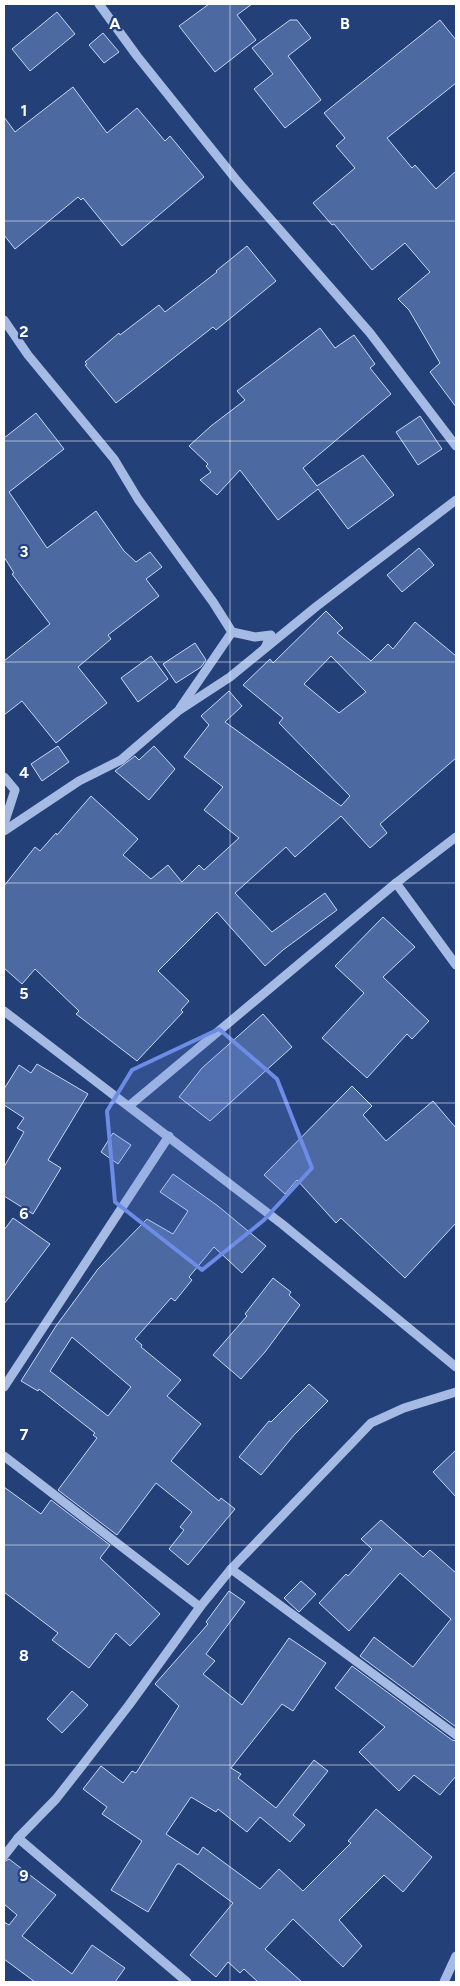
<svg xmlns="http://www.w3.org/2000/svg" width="460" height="1986" font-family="Figtree,sans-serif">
<rect width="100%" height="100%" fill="#244079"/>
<g fill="#4c69a2" stroke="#c8d7f3" fill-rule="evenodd">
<path d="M209,4h43l-15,11 19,25 -41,32 -36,-46z"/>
<path d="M57,12l18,22 -45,37 -18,-22z"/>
<path d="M290,20h7l14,18 -23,18 33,44 -36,28 -31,-39 19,-15 -21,-26z"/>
<path d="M440,20l16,20v43l-69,55 25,30 3,-3 21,24 20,-18v236l-26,-35 10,-9 -31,-53 -11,-11 32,-27 -25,-29 -33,27 -38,-46 -2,1 -19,-22 42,-35 -19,-22 9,-8 -21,-25z"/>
<path d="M103,33l16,19 -15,11 -15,-18z"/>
<path d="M73,87l34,46 30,-25 28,33 5,-5 34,41 -82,69 -39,-48 -2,2 -3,-3 -63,52 -11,-14v-118l11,15z"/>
<path d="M247,246l29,35 -60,49 -3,-3 -97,76 -31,-38 2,-1 -2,-2 34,-29 1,2 39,-30 6,7 52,-40 -1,-1z"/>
<path d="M320,328l15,20 19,-13 21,29 -5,4 21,26 -88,74 14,18 46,-31 31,40 -46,34 -30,-40 -40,31 -38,-50 -23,25 -17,-15 11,-8 -5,-6 2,-2 -19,-18 22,-20 34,-26 -8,-9z"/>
<path d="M36,413l28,36 -55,43 38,56 49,-37 28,40 12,11 14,-10 12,15 -16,12 13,17 -51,39 3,4 -33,28 29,36 -51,40 -34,-42 -18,14v-54l46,-37 -38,-50 2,-1 -10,-16v-119z"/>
<path d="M420,416l22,33 -24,16 -22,-33z"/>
<path d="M419,548l15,17 -32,27 -15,-17z"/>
<path d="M326,611l17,17 -6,5 34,28 17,-17 5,5 22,-27 41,34v102l-76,66 7,9 -17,15 -29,-32 -46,41 -9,-10 -51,46 37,39 53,-39 12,17 -54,40 -18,16 -48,-54 -59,59 31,30 -8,9 2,2 -46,49 -61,-47 3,-3 -44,-42 -13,15 -18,-16v-82l31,-39 5,4 16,-18 1,2 34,-39 47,43 -15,16 28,24 17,-14 14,17 17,-17 5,5 35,-32 -35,-28 19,-23 -39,-30 25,-32 -8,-9 28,-25 13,15 -17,16 116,84 9,-10 -71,-73 4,-5 -40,-33 27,-26 3,4zM331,656l35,36 -27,21 -35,-29z"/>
<path d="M195,643l11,17 -5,7 -25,16 -13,-19z"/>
<path d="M151,656l17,23 -30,23 -17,-24z"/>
<path d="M58,746l11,16 -27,19 -11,-17z"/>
<path d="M154,746l21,23 -26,31 -34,-29 20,-15 4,4z"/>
<path d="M383,917l32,30 -32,30 46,44 -17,18 -5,-5 -40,44 -45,-40 42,-45 -29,-27z"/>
<path d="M263,1014l29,33 -82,74 -31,-24 23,-29z"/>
<path d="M37,1064l51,30 -40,66 13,8 -28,46 -29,-18v-29l20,-35 -7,-4 7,-10 -20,-13v-16l15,-24 12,8z"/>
<path d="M352,1086l20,20 -9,9 23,26 47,-40 23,27v95l-51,55 -64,-60 -5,5 -39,-43 -12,14 -21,-19z"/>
<path d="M113,1133l18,12 -13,19 -17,-12z"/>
<path d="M173,1174l45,32 48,40 -24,27 -28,-26 -25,30 3,3 -17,21 -4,-3 -36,41 7,6 -1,2 40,33 -14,16 34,28 -30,37 48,40 2,-3 14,11 -47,56 -19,-16 15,-19 -4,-3 12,-15 -36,-29 -39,52 -59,-45 39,-52 -4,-3 2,-2 -56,-44 -1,2 -17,-10 35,-55 42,-57 49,-50 26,15 15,-23 -28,-19zM72,1337l59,50 -23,29 -58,-45z"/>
<path d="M13,1218l37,26 -46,60v-74z"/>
<path d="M273,1278l18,14 -2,3 11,10 -35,47 -24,27 -28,-24 34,-39 -2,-2z"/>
<path d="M309,1384l19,17 -34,34 -33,40 -22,-18 30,-36 2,1z"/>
<path d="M456,1450v47l-23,-25z"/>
<path d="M4,1487l37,27 10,-14 59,45 -10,13 60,56 -30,32 -14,-13 -27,35 -37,-28 6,-7 -54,-41z"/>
<path d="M381,1520l42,37 7,-7 26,23v154l-96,-71 14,-19 39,30 38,-48 -51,-46 -51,58 -30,-28 27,-29 2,2 24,-27 -11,-10z"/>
<path d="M301,1581l15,13 -17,18 -15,-14z"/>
<path d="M229,1591l16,11 -39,52 9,7 -12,13 39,31 47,-67 37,25 -33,48 -11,-7 -51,64 10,6 -3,4 38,30 38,-48 14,11 -35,44 12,10 -15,17 -30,-25 -13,15 -29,-23 -2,3 -25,-15 -25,37 32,21 5,-8 57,42 19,-20 24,22 48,-48 -3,-2 28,-32 56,48 -29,35 -19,-17 -45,45 23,26 -19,21 -50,-48 -28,30 37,33h-44l-14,-13 -4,4 -12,-11 -12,15 -26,-22 43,-52 -53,-39h-3l-29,48 -37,-22 31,-49 -40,-27 5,-7 -24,-18 18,-23 22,17 9,-12 4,2 43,-67 -24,-22 53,-60 -2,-2z"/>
<path d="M352,1666l100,74 4,1v35l-16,19 -26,-20 -15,16 -40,-39 26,-25 -50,-39z"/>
<path d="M72,1691l16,14 -26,28 -15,-14z"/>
<path d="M9,1859l47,36 -34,41 50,38 20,-29 33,23 -10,14h-80l-31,-23v-37l5,3 8,-10 -13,-11v-42z"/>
</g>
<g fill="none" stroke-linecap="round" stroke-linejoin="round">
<g stroke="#a5bbe4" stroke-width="9">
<path d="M99,4l38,52 101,126 132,151 86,113"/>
<path d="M4,320l24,35 86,104 24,40 75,103 19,30 23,5 16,-2 -6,13"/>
<path d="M180,708l52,-76"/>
<path d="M4,777l11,13 -11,34"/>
<path d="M4,831l75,-50 42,-21 57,-49 52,-34 87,-71 139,-106"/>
<path d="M396,883l60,82"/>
<path d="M4,1011l278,213 174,143"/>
<path d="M129,1106l267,-223 60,-46"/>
<path d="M4,1387l165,-251"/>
<path d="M4,1456l196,151"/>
<path d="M231,1569l225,166"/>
<path d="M18,1838l169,144"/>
<path d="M4,1856l14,-18 38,-39 29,-37 44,-57 71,-98 31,-38 140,-146 33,-15 52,-16"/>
<path d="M444,1982l12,-26"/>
</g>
</g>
<path fill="#6c8ce6" fill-opacity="0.2" stroke="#6c8ce6" stroke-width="4" stroke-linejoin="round" d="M219,1029l58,50 35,89 -48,52 -62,50 -87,-68 -8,-91 25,-41z"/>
<path fill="none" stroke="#fff" stroke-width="1" stroke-opacity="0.55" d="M230,4v1978M4,221h452M4,441h452M4,662h452M4,883h452M4,1103h452M4,1324h452M4,1545h452M4,1765h452"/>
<g font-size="16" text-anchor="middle" font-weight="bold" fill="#fff" stroke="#244079" stroke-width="4.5" stroke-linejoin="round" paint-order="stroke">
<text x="115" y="29">A</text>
<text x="345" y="29">B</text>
<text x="24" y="116">1</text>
<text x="24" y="337">2</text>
<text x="24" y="557">3</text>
<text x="24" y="778">4</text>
<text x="24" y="999">5</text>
<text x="24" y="1219">6</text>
<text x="24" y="1440">7</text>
<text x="24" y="1661">8</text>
<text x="24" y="1881">9</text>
</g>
<rect width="460" height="1986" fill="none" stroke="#ffffff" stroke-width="10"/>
</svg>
